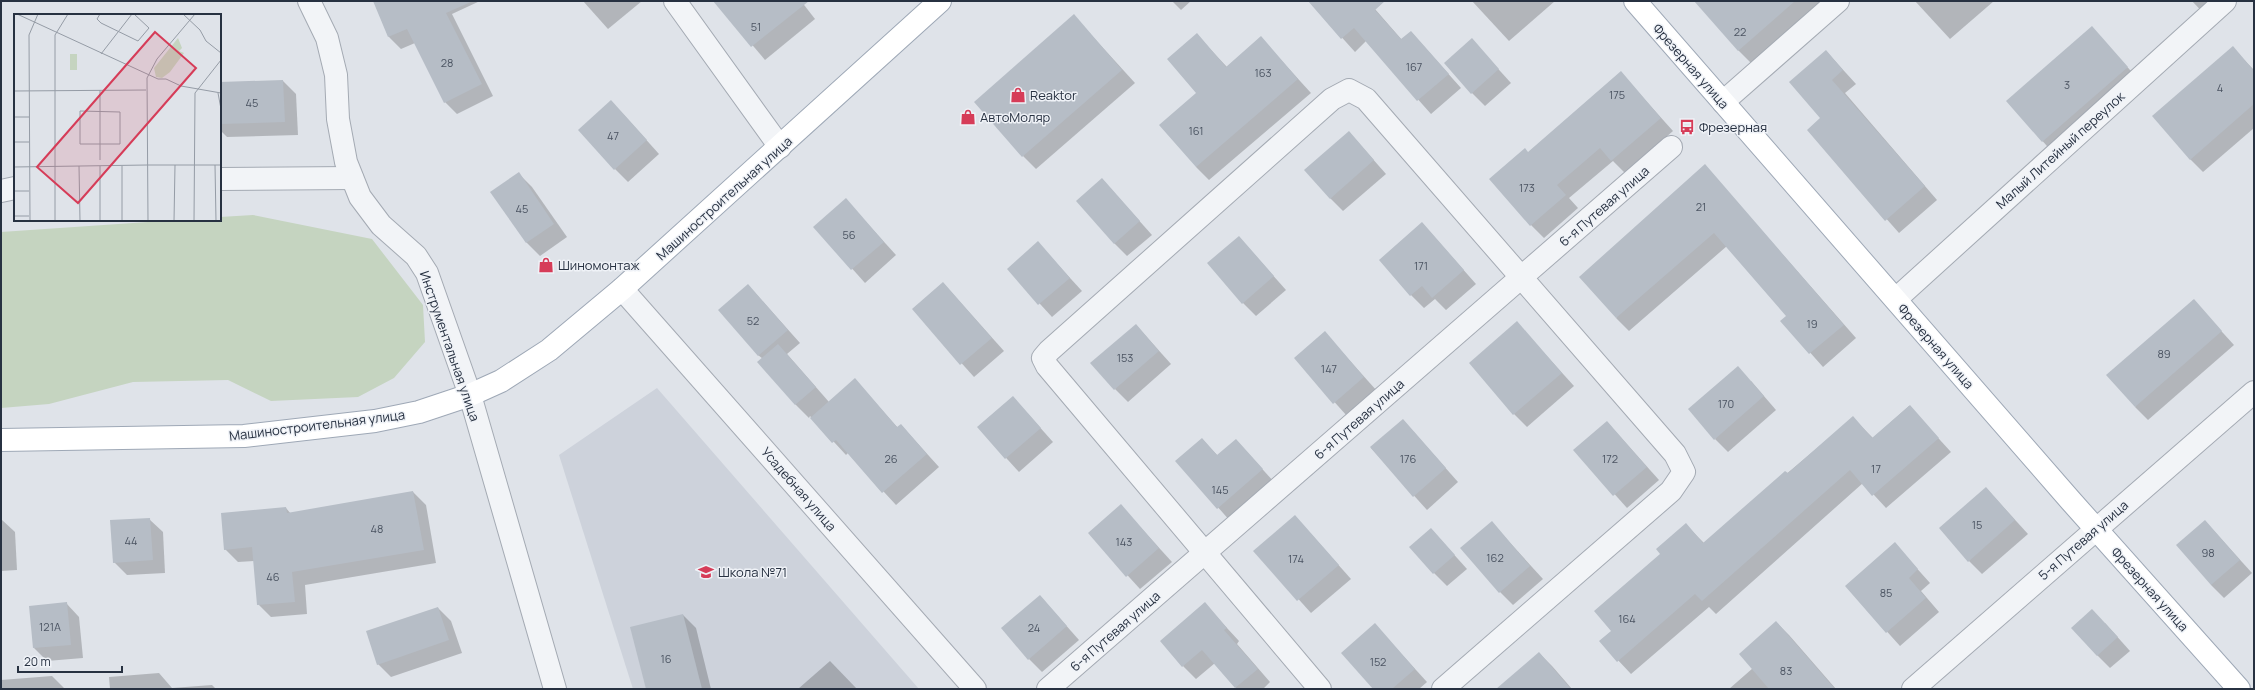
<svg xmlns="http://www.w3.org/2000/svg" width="2255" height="690" font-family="Manrope,sans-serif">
<rect width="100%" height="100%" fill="#dfe3e9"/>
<path fill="#cdd2db" d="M657,388l262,301h-286l-74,-234z"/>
<path fill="#c5d4c0" d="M253,215l119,24 51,66 2,37 -31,36 -36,19 -87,4 -43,-21 -95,2 -84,22 -48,4v-176l176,-12h43v-3z"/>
<g fill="#0003">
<path d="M374,1h106l-28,13 41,82 -36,18 -12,-12 -30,-59 -14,6 -12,-12z"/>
<path d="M583,1h59l-34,28z"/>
<path d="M715,1h86l14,18 -50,41z"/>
<path d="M1172,1h19l-10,9z"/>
<path d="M1309,1h59l34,39 9,-8 50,56 -30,26 -65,-73 -11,11z"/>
<path d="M1472,1h83l-46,40z"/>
<path d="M1715,1h108l-72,62 -13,-13z"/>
<path d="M1915,1h79l-44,38z"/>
<path d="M2192,1h37l-20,18z"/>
<path d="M1074,16l61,67 -99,86 -13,-13z"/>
<path d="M2092,28l48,53 -85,74 -48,-54z"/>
<path d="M1197,35l30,32 34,-29 50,55 -102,87 -13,-13z"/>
<path d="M1472,40l39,43 -26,23 -13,-13z"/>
<path d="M2233,48l21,22v58l-51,44 -13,-13z"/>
<path d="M1826,51l30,33 -11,9 92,107 -38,33 -91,-103 14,-11z"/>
<path d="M1621,73l52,58 -48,42 -12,-12 -44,37 9,10 -34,30 -13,-13 -3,-72z"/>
<path d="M283,81l13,13 2,41 -71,2 -7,-7v-47z"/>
<path d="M624,115l35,39 -31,28 -13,-13z"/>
<path d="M1349,132l37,42 -43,37 -13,-13z"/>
<path d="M1705,166l151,172 -33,29 -41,-46 6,-5 -61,-70 -98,85 -13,-13z"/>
<path d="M519,174l13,13 35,50 -27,19 -13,-13 -35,-51z"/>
<path d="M1102,179l50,56 -25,21 -13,-13z"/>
<path d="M846,200l50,55 -31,28 -50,-56z"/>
<path d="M1422,223l54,61 -30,26 -11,-11 -11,9 -13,-13z"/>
<path d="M1239,237l47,53 -30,26 -13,-13z"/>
<path d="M1038,243l44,48 -30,26 -44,-48z"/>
<path d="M943,283l61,68 -30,26 -61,-68z"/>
<path d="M748,285l52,58 -13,11 42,48 26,-22 43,48 3,-3 38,42 -43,38 -48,-52 -2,2 -36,-39 -1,2 -13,-13 -37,-43 4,-3 -5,-4z"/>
<path d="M2193,300l41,45 -86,75 -13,-13z"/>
<path d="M1517,323l57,63 -47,41 -13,-13z"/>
<path d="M1136,325l35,39 -43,38 -13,-13z"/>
<path d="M1325,333l52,58 -30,25 -52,-58z"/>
<path d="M1751,381l25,29 -48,42 -13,-13z"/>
<path d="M1013,397l40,45 -34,30 -41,-45z"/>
<path d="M1909,406l42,46 -65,56 -23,-25 -147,131 -7,-7 -78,67 -31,-33 12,-10 50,-77 24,-29 18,18 149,-125 20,20z"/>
<path d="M1403,420l55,62 -31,28 -56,-62z"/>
<path d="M1607,422l52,58 -32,28 -52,-58z"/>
<path d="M1202,439l16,17 18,-16 39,43 -44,39 -54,-61z"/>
<path d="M1986,488l42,46 -46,40 -13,-13z"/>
<path d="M413,492l13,13 10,58 -131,22 2,29 -36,3 -13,-13 -4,-43 -16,1 -13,-13 61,-41 5,6z"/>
<path d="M1121,506l51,56 -32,27 -51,-56z"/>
<path d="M1295,516l56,63 -40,34 -56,-62z"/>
<path d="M1,519l14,13 2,38 -16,1z"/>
<path d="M149,519l14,13 2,41 -38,2 -13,-13z"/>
<path d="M2205,521l47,52 -28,25 -13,-13z"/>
<path d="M1492,523l51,56 -30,26 -13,-13z"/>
<path d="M1431,529l36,40 -20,17 -13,-13z"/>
<path d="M1895,544l35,39 -9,8 18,21 -39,34 -54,-60z"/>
<path d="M1040,596l39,44 -37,32 -13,-13z"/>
<path d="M66,603l13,14 4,41 -36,3 -13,-13z"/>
<path d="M1204,603l35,38 -2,3 33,38 -7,7h-26l-22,-26 -19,16 -13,-13z"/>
<path d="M438,608l13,13 11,32 -71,24 -13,-13z"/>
<path d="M683,615l13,13 15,61h-64z"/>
<path d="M1776,622l13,13 47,54h-107l24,-21z"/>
<path d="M2105,623l25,28 -20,17 -13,-13z"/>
<path d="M1375,625l52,57 -8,7h-45z"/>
<path d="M1539,653l13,13 20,23h-58z"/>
<path d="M830,661l27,28h-59z"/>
<path d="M159,673l13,15 40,-3 4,4h-106l-1,-12z"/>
<path d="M52,676l13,13h-64v-9z"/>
</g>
<g fill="#b6bdc6">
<path d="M373,1h100l-27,12 36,71 -38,19 -37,-74 -19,8z"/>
<path d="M713,1h96l-58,46z"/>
<path d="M1308,1h77l-10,9 26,29 10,-8 38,43 -32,27 -63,-73 -13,11z"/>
<path d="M1694,1h101l-57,50z"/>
<path d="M1074,14l48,56 -100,87 -48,-55z"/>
<path d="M2092,26l36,41 -86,75 -36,-41z"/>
<path d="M1197,33l29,34 35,-31 37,43 -102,88 -37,-42 37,-32 -29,-34z"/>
<path d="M1472,38l27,31 -28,25 -27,-31z"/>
<path d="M2233,46l21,25v33l-64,56 -38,-44z"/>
<path d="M1826,50l17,20 -11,10 93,106 -40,35 -78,-91 13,-12 -31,-36z"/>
<path d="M1621,71l40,47 -50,43 -11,-13 -43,37 9,10 -36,31 -41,-47 36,-31 3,4z"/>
<path d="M283,80l2,42 -65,2v-42z"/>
<path d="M611,100l36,40 -33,30 -36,-40z"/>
<path d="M1349,131l25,29 -44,39 -26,-29z"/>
<path d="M1705,164l139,161 -35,29 -29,-33 6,-5 -72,-83 -98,85 -37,-41z"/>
<path d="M519,172l35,52 -28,19 -36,-51z"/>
<path d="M1102,178l38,43 -26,23 -38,-43z"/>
<path d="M846,198l38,44 -33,28 -38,-43z"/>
<path d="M1422,222l42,48 -32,28 -10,-12 -12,10 -31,-36z"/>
<path d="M1239,236l35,40 -32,28 -35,-41z"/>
<path d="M1038,241l32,37 -32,27 -31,-36z"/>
<path d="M943,282l49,56 -32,27 -48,-56z"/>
<path d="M748,284l40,46 -30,26 -40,-46z"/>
<path d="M2194,299l28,32 -87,76 -29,-32z"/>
<path d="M1517,321l45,52 -49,42 -44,-52z"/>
<path d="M1136,324l23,27 -45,39 -24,-27z"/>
<path d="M1325,331l39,46 -31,27 -39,-46z"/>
<path d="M778,344l38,43 -21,18 -38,-43z"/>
<path d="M1738,366l26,30 -50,44 -26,-31z"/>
<path d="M855,378l42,49 4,-3 26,30 -45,39 -46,-53 -4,3 -22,-25z"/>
<path d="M1013,396l28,32 -36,31 -28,-32z"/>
<path d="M1910,405l29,33 -67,58 -22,-26 -148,131 -7,-7 -78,68 -18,-21 12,-10 -17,-20 66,-57 -4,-5 30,-26 17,20 82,-72 3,2 65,-57 19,22z"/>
<path d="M1403,419l43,49 -33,29 -43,-50z"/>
<path d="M1607,421l40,46 -34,29 -40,-46z"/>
<path d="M1202,438l15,17 19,-16 27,30 -46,40 -42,-48z"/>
<path d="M1986,487l29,33 -47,42 -29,-34z"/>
<path d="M413,491l11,59 -132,22 3,30 -38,3 -5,-58 -28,3 -3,-37 65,-6 1,6z"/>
<path d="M1121,504l38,44 -33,29 -38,-44z"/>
<path d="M1295,515l44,50 -42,36 -44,-50z"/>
<path d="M150,518l3,42 -40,3 -3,-43z"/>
<path d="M2205,520l35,40 -29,25 -35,-40z"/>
<path d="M1492,521l38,45 -31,27 -39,-45z"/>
<path d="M1431,528l24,27 -22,19 -24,-27z"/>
<path d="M1895,542l23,27 -9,9 17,20 -40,35 -41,-47z"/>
<path d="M1040,595l27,31 -39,34 -27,-32z"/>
<path d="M67,602l4,43 -38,3 -4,-42z"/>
<path d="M1205,602l22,26 -3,2 34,39 -23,19 -33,-38 -20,17 -22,-26z"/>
<path d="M438,607l11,33 -72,25 -11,-34z"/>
<path d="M2092,609l26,28 -21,19 -26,-28z"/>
<path d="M683,614l19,75h-56l-16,-62z"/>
<path d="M1776,621l59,68h-66l-30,-35z"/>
<path d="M1375,623l40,46 -23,20h-19l-32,-36z"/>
<path d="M1539,652l32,37h-75z"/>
</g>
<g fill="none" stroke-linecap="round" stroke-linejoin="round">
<defs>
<g id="minor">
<path d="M309,1l18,37 9,37 2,44 8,43 14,35 21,28 35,31 11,17 43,122 85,294"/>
<path d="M675,1l105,146"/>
<path d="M1723,102l115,-101"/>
<path d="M220,179l132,-1"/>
<path d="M1,191l14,-3"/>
<path d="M622,289l353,400"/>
<path d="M1896,299l329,-298"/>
<path d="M1048,689l623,-542"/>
<path d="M1320,689l-273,-323 -4,-8 6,-7 283,-252 17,-9 17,9 309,355 9,18 -13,19 -228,198"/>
<path d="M1913,689l341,-297"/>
</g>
<g id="major">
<path d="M1635,1l436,500 168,188"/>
<path d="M1,440l243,-4 131,-15 44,-9 51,-17 31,-14 48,-31 73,-61 318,-288"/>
</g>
</defs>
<use href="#minor" stroke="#a4aab3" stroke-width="24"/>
<use href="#major" stroke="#9ea8b6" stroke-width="24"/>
<use href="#minor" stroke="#f2f4f7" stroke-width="22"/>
<use href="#major" stroke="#fff" stroke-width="22"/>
</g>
<defs>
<symbol id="shop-bare" viewBox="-9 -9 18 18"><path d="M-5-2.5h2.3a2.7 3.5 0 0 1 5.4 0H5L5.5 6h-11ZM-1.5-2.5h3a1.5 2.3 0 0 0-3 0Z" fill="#d63c58" stroke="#eff2f7" stroke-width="2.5" paint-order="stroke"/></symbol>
<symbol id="bus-bare" viewBox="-9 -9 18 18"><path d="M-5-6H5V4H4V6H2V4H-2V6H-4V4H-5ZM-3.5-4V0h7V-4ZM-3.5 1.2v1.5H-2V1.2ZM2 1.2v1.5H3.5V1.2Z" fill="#d63c58" stroke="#eff2f7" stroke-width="2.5" paint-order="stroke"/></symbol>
<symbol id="school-bare" viewBox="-9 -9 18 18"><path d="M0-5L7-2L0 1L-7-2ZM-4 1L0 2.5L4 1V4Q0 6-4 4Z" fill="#d63c58" stroke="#eff2f7" stroke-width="2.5" paint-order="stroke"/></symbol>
</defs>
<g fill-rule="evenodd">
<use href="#shop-bare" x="1007" y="84" width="22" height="22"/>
<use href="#shop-bare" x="957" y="106" width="22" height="22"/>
<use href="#bus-bare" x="1676" y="116" width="22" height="22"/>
<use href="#shop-bare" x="535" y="254" width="22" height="22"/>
<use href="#school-bare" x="695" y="561" width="22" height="22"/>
</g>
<g text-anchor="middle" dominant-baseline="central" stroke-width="3" stroke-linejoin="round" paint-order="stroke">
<g font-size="11" fill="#4b5462">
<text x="756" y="26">51</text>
<text x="1740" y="31">22</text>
<text x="447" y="62">28</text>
<text x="1414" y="66">167</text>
<text x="1263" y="72">163</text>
<text x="2067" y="84">3</text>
<text x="2220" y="87">4</text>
<text x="1617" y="94">175</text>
<text x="252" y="102">45</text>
<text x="1196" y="130">161</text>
<text x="613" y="135">47</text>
<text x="1527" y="187">173</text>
<text x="1701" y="206">21</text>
<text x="522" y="208">45</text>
<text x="849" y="234">56</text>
<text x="1421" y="265">171</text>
<text x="753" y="320">52</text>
<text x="1812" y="323">19</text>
<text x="2164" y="353">89</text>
<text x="1125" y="357">153</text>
<text x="1329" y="368">147</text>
<text x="1726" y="403">170</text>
<text x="891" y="458">26</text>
<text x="1408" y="458">176</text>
<text x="1610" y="458">172</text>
<text x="1876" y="468">17</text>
<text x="1220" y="489">145</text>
<text x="1977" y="524">15</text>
<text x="377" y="528">48</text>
<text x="131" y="540">44</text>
<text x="1124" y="541">143</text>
<text x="2208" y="552">98</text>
<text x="1495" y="557">162</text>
<text x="1296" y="558">174</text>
<text x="273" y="576">46</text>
<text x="1886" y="592">85</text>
<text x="1627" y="618">164</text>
<text x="50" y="626">121А</text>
<text x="1034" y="627">24</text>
<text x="666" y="658">16</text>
<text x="1378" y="661">152</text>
<text x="1786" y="670">83</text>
</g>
<g font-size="13" fill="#273141" stroke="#eff2f7">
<text transform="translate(1691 66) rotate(49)">Фрезерная улица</text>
<text transform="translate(2060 150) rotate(-42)">Малый Литейный переулок</text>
<text transform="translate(724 198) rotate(-42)">Машиностроительная улица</text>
<text transform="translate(1604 206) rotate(-41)">6-я Путевая улица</text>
<text transform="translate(450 346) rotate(71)">Инструментальная улица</text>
<text transform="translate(1936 346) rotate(49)">Фрезерная улица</text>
<text transform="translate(1359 419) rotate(-41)">6-я Путевая улица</text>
<text transform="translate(317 425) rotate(-7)">Машиностроительная улица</text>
<text transform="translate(799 489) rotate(49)">Усадебная улица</text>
<text transform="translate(2083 540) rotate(-41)">5-я Путевая улица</text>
<text transform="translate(2150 589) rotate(48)">Фрезерная улица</text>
<text transform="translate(1115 631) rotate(-41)">6-я Путевая улица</text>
</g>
<g font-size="13" fill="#273141" stroke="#eff2f7" text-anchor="start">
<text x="1030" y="95">Reaktor</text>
<text x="980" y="117">АвтоМоляр</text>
<text x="1699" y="127">Фрезерная</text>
<text x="558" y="265">Шиномонтаж</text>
<text x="718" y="572">Школа №71</text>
</g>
</g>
<g transform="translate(14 14)">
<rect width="207" height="207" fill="#dfe3e9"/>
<path d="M164,24l4,10 -3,3 5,2 -14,19 -8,6 -6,-1 -2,-9zM56,40h7v16h-7z" fill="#c5d4c0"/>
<path fill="none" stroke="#959ca6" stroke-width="1" d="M3,0l141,65h8l15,7 40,7M86,0l-3,5 4,4 37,18 11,-13 -15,-14M169,0l17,16 6,11 15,12M87,40l31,-40M0,77l132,-1M204,79l3,16M66,97l40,1v32h-40zM0,103h15M0,128h15M86,146v-70M133,151h74M201,151l1,56M65,152l1,55M86,152v55M108,152v55M0,153l133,-2M0,177h15M0,202h15M16,207l-1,-186 9,-21M41,207v-186l13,-21M134,207l-1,-143 10,-19 38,-45M160,207l1,-56M180,207l1,-128 26,-33"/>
<path fill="#d63c58" fill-opacity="0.15" stroke="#d63c58" stroke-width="2" d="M141,18l41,36 -118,135 -41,-36z"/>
<rect width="207" height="207" fill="none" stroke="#273141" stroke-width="2"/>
</g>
<rect width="2255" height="690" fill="none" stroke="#273141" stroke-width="4"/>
<path d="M18 666v6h104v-6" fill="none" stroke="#273141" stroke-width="2"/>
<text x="24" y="666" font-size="12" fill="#273141" stroke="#eff2f7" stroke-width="3" paint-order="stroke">20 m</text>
</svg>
